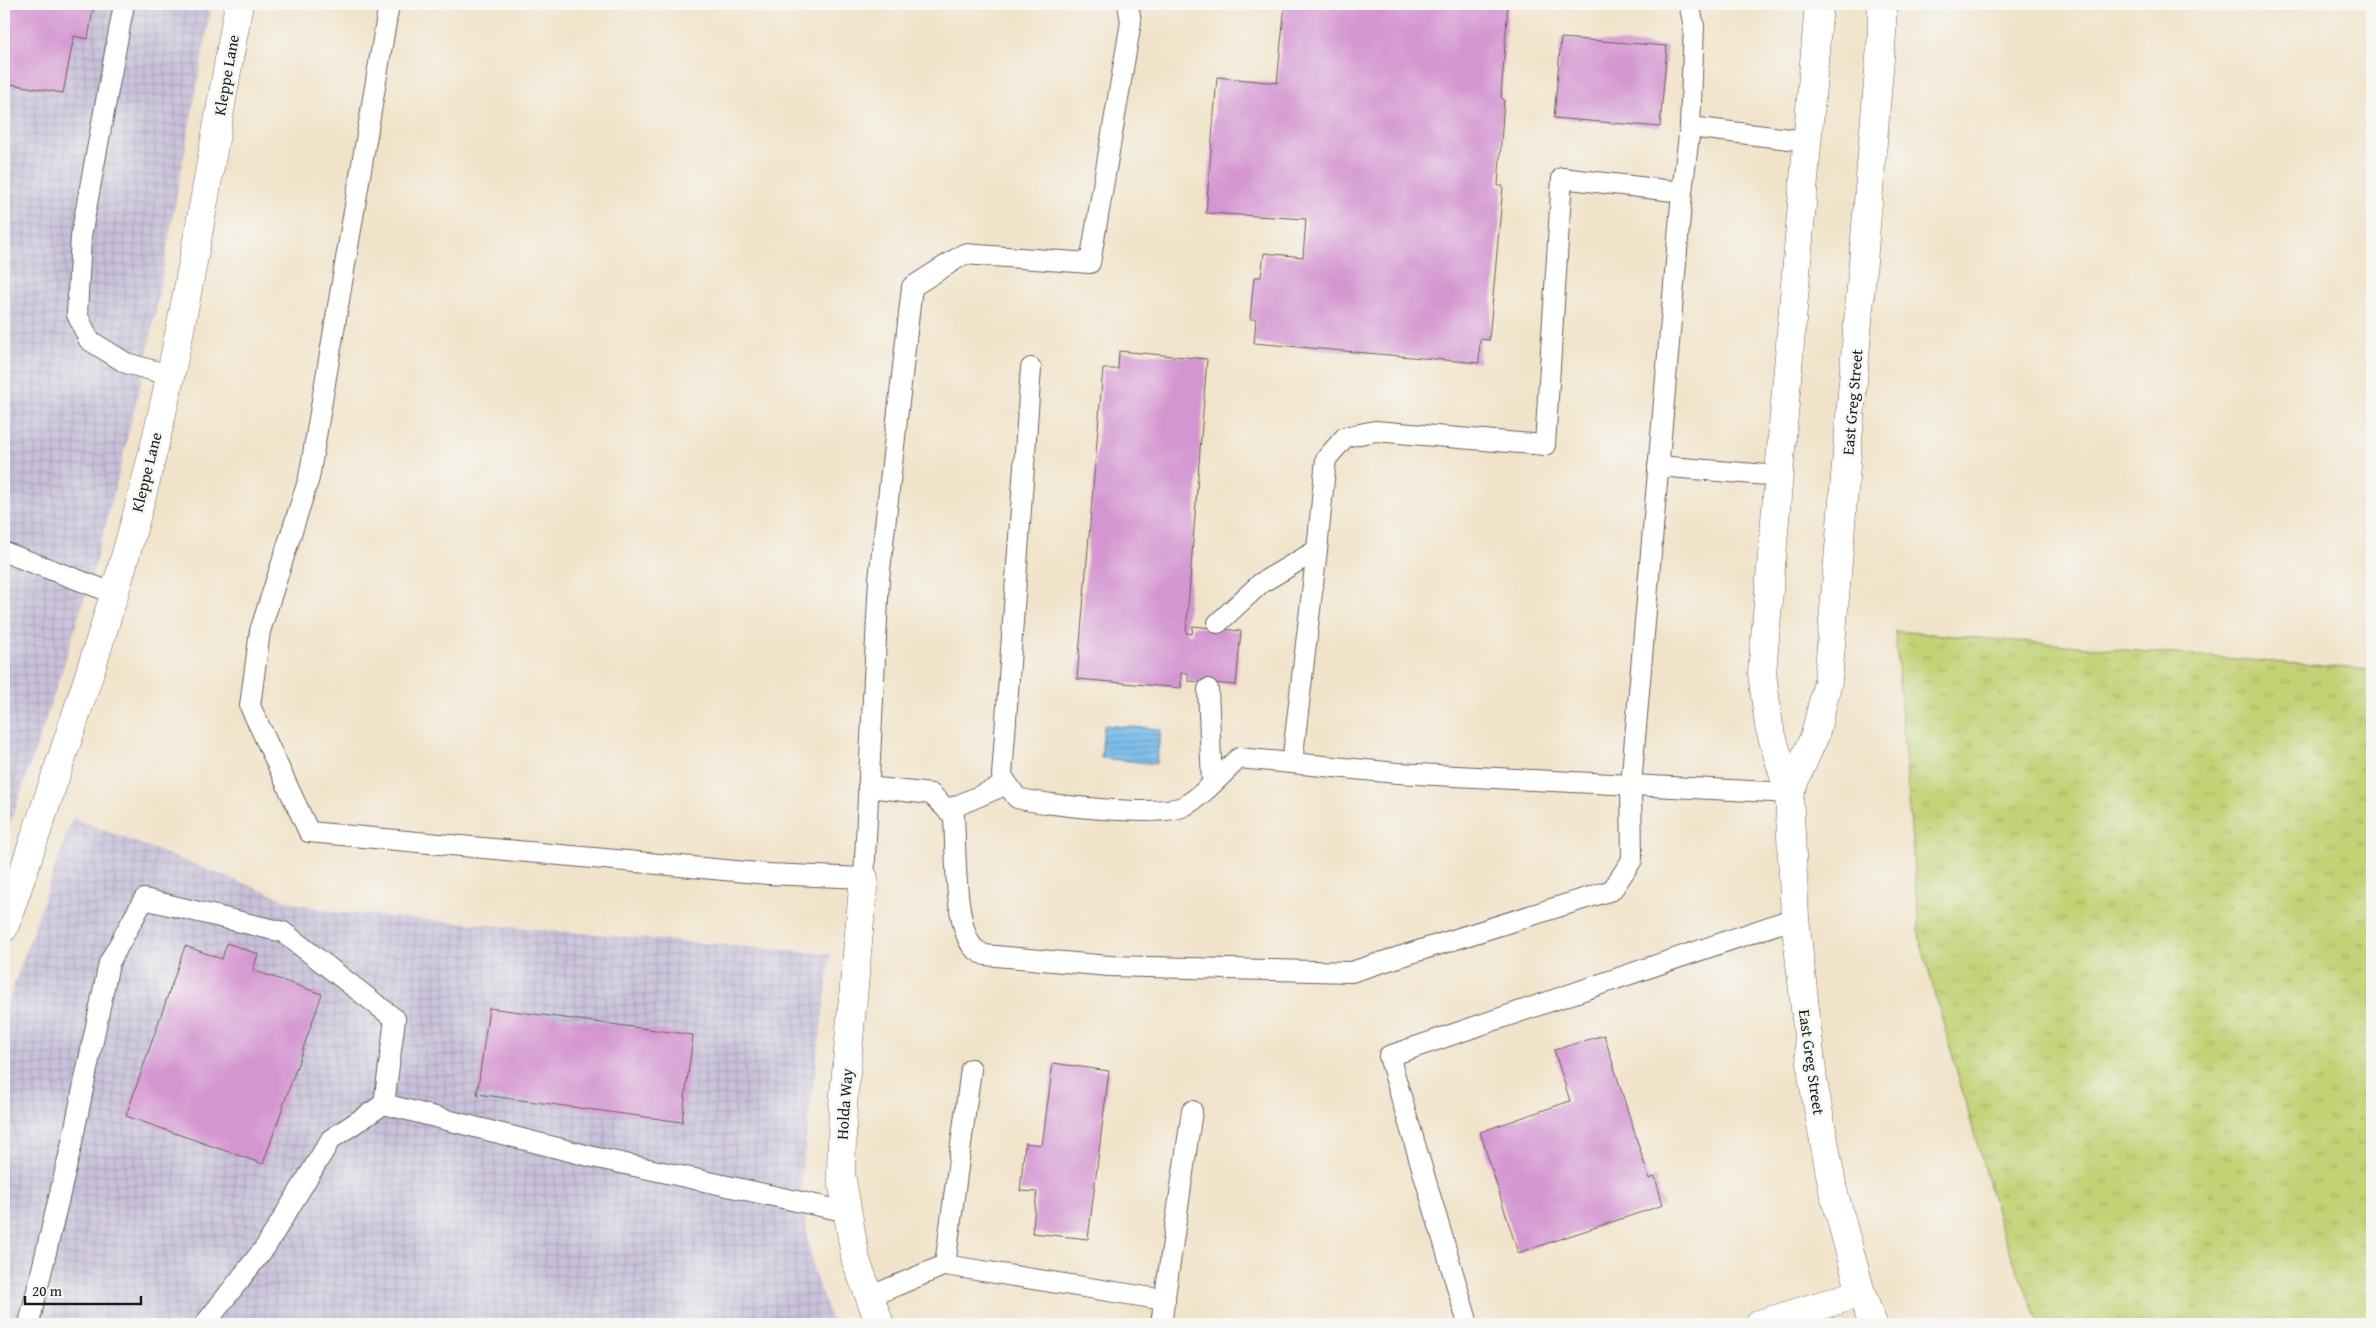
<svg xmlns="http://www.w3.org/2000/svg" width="2376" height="1328" font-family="'Gentium Book Plus',serif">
<defs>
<pattern id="industrial-grid" width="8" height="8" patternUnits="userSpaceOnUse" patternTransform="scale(1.25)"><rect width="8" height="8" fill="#c7c0d9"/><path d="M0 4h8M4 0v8" fill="none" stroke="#aaa4ba"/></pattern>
<pattern id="grass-tufts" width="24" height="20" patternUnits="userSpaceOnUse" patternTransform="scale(1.25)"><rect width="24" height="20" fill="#c2d274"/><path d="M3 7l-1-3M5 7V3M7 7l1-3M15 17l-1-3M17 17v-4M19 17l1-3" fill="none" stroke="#a6b464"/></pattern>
<pattern id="water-rules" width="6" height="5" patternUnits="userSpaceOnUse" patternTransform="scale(1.25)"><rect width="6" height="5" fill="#72b8e9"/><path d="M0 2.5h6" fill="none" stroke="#5d95bc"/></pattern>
</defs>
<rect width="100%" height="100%" fill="#f6f6f2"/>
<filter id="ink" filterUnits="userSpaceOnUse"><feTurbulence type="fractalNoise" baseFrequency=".02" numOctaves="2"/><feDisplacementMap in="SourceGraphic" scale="10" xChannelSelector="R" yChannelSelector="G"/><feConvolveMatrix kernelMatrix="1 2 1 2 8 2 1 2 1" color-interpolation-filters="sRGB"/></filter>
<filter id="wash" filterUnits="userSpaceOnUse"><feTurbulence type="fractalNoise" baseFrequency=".0096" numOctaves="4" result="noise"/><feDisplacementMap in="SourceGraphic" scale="20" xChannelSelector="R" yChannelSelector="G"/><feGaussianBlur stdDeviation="1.12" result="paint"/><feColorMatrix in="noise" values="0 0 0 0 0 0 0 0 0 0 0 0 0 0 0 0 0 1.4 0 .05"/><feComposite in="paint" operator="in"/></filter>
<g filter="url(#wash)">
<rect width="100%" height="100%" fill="#f1e3c9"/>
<g fill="url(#industrial-grid)">
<path d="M4,4h208l-65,353 -30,124 -22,83 -32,104 -59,174z"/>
<path d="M72,818l226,86 36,8 497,42 -30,223 5,50 8,45 19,52h-829v-310z"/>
</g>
<path fill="url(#grass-tufts)" stroke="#6f7748" d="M1895,631l477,39v654h-332l-38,-91 -82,-293z"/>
<path fill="url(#water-rules)" stroke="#476a82" d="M1104,725l57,4 -5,35 -55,-6z"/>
<g id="blocks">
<g fill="#d495d1">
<path d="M4,4h90l-6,35 -14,-3 -11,57 -59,-10z"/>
<path d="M1285,4h223l-7,93 3,3 -6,86h5l-14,154 -9,-1 -1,24 -225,-20 2,-24h-6l4,-42h7l3,-24 39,4 3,-38 -100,-6 11,-136 60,6z"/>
<path d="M1561,38l106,8 -7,81 -106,-9z"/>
<path d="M1119,351l88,8 -21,274 6,1 1,-8 48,5 -5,54 -48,-4v-8h-7v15l-104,-9 26,-310h15z"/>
<path d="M227,943l31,11 -5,16 69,24 -59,170 -137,-48 59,-170 37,13z"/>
<path d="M489,1008l204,27 -11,87 -205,-28z"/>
<path d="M1604,1035l45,144 6,-2 8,28 -145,48 -38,-121 90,-31 -16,-51z"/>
<path d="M1053,1063l56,8 -21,168 -56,-6 5,-41 -17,-1 5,-48 17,2z"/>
</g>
</g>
</g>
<g filter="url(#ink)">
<use href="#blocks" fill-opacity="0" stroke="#676259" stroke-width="1"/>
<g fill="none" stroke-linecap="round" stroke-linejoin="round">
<defs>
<g id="service">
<path d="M124,4l-43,232 -4,78 12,26 37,23 43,12"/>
<path d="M389,4l-80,474 -49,153 -10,75 59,126 459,42 96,4 15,-299 33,-292 52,-33 126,9 41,-241 -3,-18"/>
<path d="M1689,4l5,22 -4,101"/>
<path d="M1682,192l8,-65 116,14"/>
<path d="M1031,368l-29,408 15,22c26,7 146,20 167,8 20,-11 38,-32 55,-48l158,15 392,20"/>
<path d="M1658,466l121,10"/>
<path d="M4,552l109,41"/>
<path d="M1218,623l43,-40 56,-33"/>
<path d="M1208,689l4,94"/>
<path d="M868,787l63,7 23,22c2,33 0,104 18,130 3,4 9,7 13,9l124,11 242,6 261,-82 20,-30 -1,-75 51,-593 -120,-14 -17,267 -170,-14 -30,6 -19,22 -9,91 -25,213"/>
<path d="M947,810l60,-26"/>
<path d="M945,1265l220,35"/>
<path d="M869,1297l76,-32 26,-196"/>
<path d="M29,1324l42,-177 38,-184 35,-64 139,33 112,87 -11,85"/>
<path d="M205,1324l61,-78 65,-107 53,-35 209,53 255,55"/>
<path d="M1161,1324l31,-213"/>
<path d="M1468,1324l-79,-268 406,-138"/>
</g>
<g id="minor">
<path d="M864,878l-21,227 -2,69 15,87 24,63"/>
<path d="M4,928c50,-148 103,-296 142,-448 40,-157 64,-318 93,-476"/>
<path d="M1759,1324l102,-31"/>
</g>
<g id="secondary">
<path d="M1819,4l-57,669 7,53 20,67 6,125 18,163 20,109 28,103 12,31"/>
<path d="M1789,793l26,-58 13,-54 54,-647v-30"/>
</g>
</defs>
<use href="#service" stroke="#676259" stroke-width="22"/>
<use href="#minor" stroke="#676259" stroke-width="29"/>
<use href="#secondary" stroke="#676259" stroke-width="29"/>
<use href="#service" stroke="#fff" stroke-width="20"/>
<use href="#minor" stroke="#fff" stroke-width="28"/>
<use href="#secondary" stroke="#fff" stroke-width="28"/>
</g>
</g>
<g text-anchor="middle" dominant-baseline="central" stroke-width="5" stroke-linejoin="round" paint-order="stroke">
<g font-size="16" fill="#1c1c1c" stroke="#f6f6f2">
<text transform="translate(226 75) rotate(-80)">Kleppe Lane</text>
<text transform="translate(1852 402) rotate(-85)">East Greg Street</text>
<text transform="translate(146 472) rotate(-76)">Kleppe Lane</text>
<text transform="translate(1812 1062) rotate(82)">East Greg Street</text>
<text transform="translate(844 1104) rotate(-86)">Holda Way</text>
</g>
</g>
<rect width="2376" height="1328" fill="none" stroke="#f6f6f2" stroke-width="20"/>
<path d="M25 1296v8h116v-8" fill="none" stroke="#1c1c1c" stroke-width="2.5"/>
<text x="32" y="1296" font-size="15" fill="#1c1c1c" stroke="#f6f6f2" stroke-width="4" paint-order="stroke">20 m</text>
</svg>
